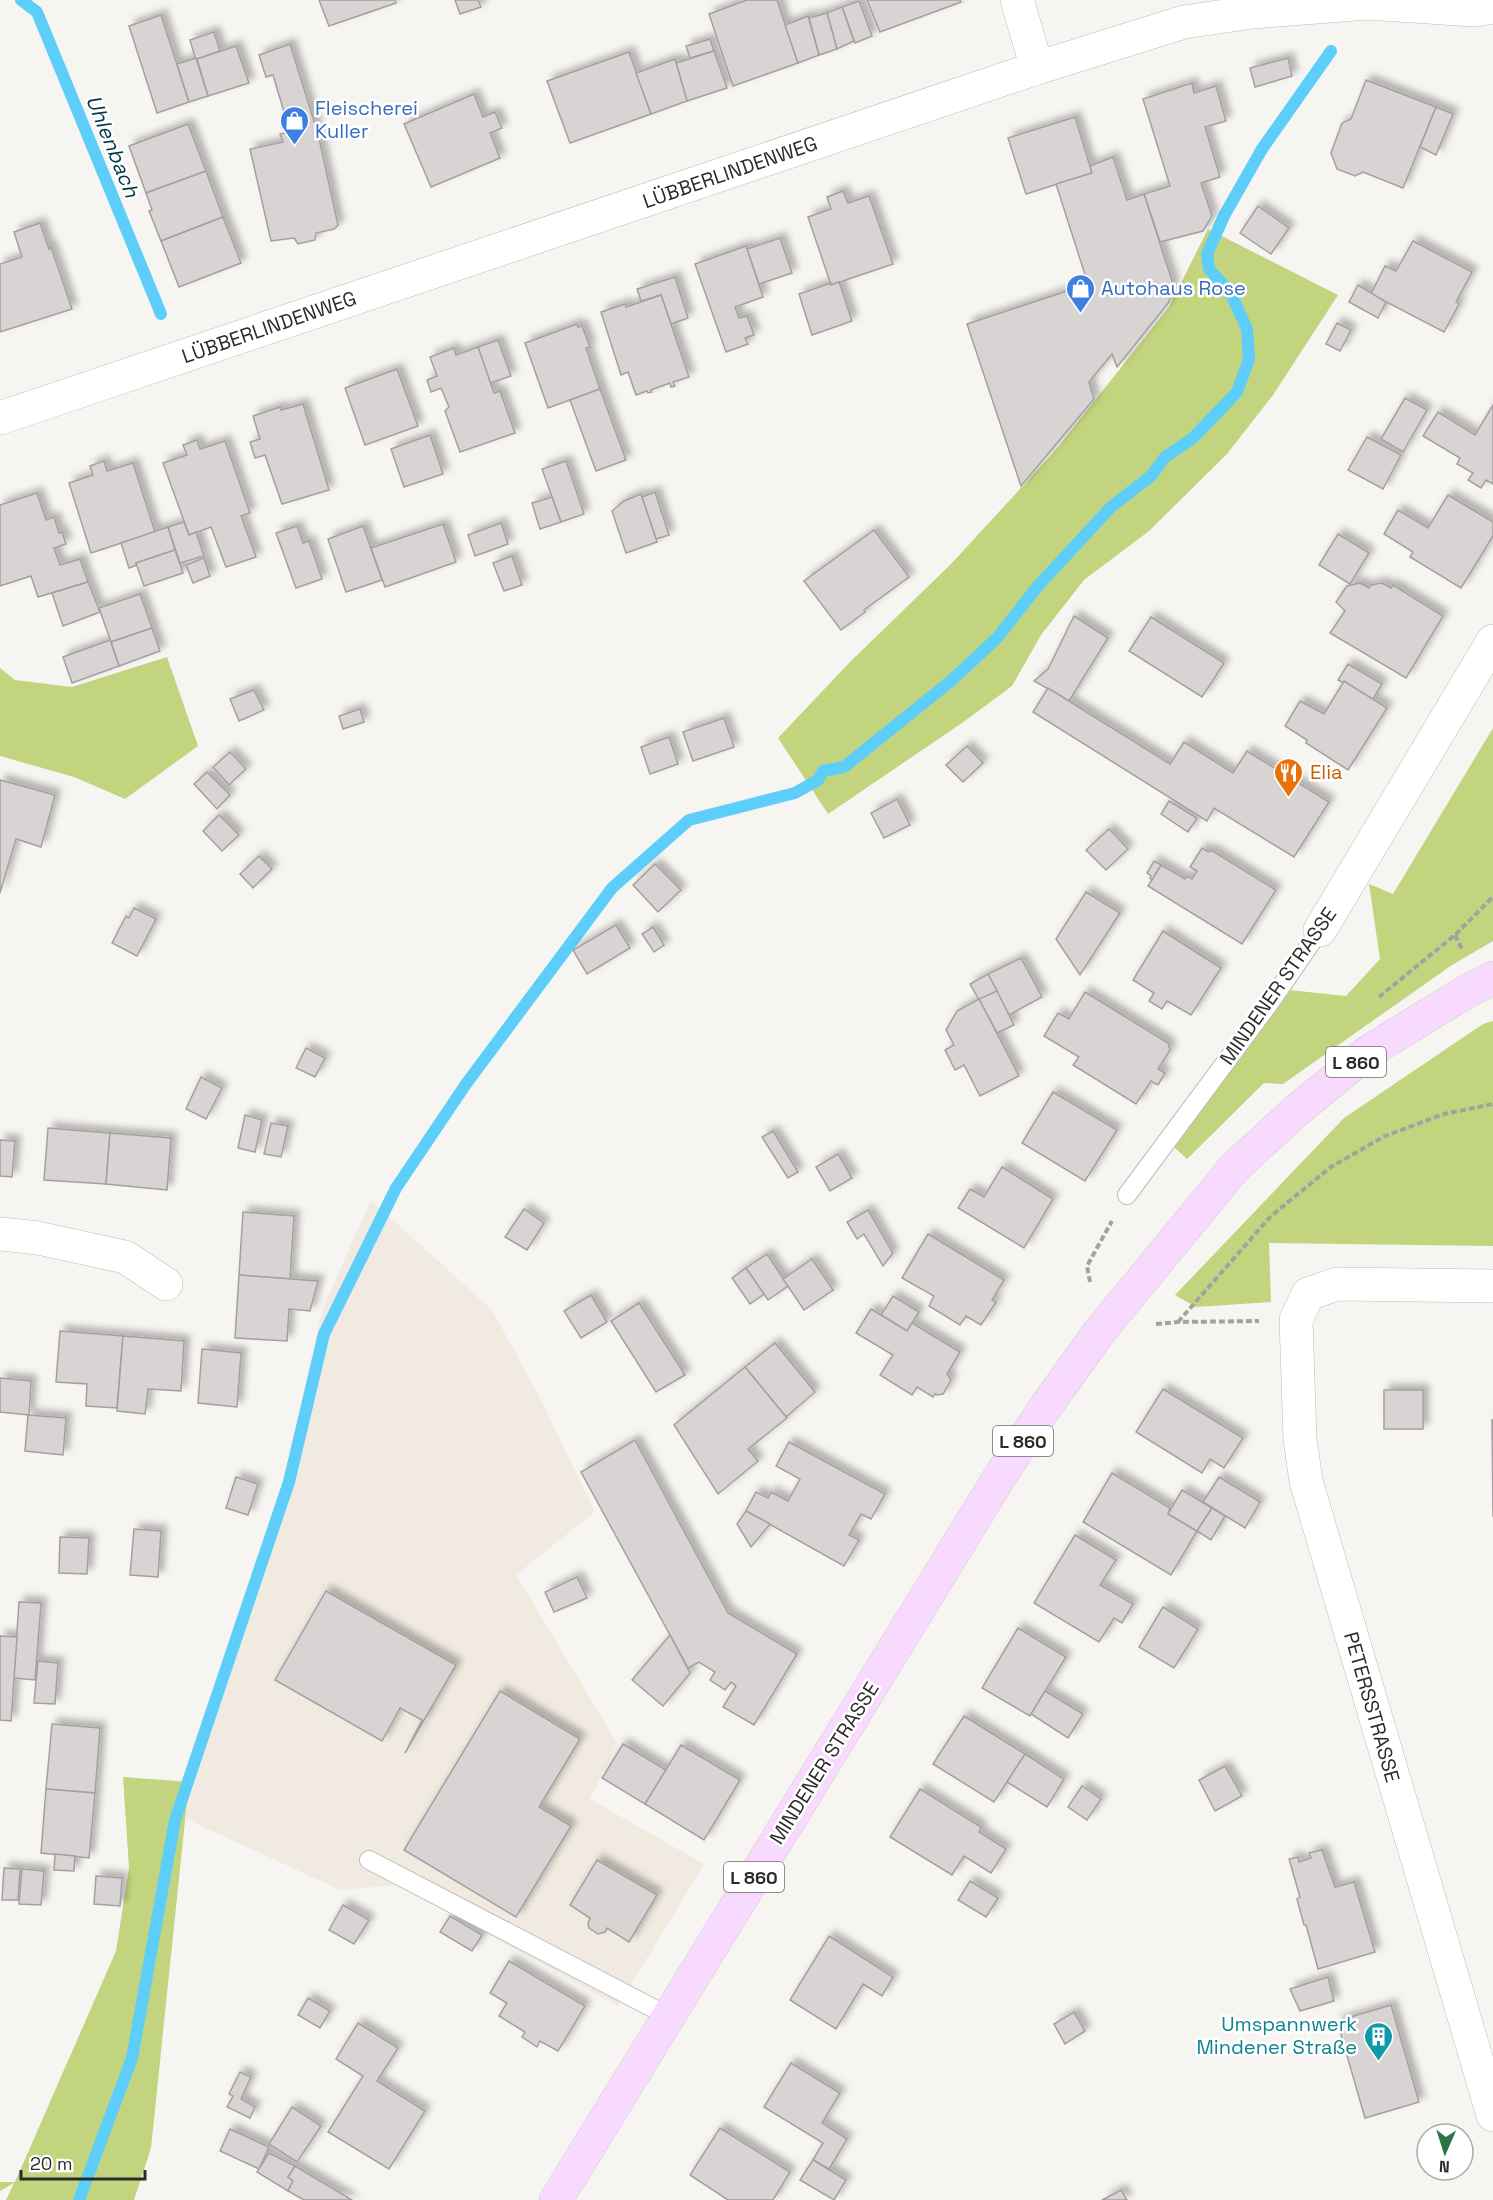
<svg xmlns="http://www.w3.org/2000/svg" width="1493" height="2200" font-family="'Space Grotesk',sans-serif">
<defs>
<filter id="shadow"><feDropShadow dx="5.5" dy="-5.5" stdDeviation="3" flood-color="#0004"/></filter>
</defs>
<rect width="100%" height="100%" fill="#f7f5f2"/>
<path fill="#f1eae1" d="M371,1200l121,110 47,86 56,116 -79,63 101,168 -27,56 114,65 -86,142 -220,-121 -58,5 -154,-71 3,-37 42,-148 53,-155 38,-169z"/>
<g fill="#c3d47e">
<path d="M1208,229l130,66 -65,100 -46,59 -78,77 -65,49 -43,55 -29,51 -50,37 -134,91 -50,-76 72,-76 101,-98 103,-112 115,-145z"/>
<path d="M167,657l31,89 -73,53 -51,-22 -74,-21v-88l15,12 57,7z"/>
<path d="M1493,728v213l-41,24 -169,119 -19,-1 -77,76 -13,-12 115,-157 57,6 34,-37 -11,-75 24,10z"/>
<path d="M1493,1021v225l-224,-3 2,59 -75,5 -21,-12 169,-177 139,-94z"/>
<path d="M123,1777l66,5 -38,366 -17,52h-128l8,-17 -14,8v-9h15l101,-231 13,-83z"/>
</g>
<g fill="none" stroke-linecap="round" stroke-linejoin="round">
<g stroke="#5dcefa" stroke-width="12">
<path d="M21,0l16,12 124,302"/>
<path d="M79,2200l53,-142 43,-238 114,-338 35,-148 72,-146 70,-104 146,-196 77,-68 106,-27 23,-13 5,-9 21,-4 108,-87 45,-42 40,-51 74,-80 40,-31 14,-19 28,-19 44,-46 12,-33 -2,-30 -17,-37 -21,-23 -2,-15 18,-40 37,-65 69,-98"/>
</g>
</g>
<g fill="#d9d4d4" stroke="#a4a0a0" stroke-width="1.5" filter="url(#shadow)">
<path d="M319,0h76l1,3 -67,23z"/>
<path d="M455,0h23l3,7 -21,7z"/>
<path d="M747,0h30l21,63 -65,23 -24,-72z"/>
<path d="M867,0h93l1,2 -81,30z"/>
<path d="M859,1l13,35 -17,7 -13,-36z"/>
<path d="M842,7l12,34 -17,8 -10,-36z"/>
<path d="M827,13l10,36 -18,6 -10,-37z"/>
<path d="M161,15l28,87 -32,11 -28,-87z"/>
<path d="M808,16l11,39 -21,8 -13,-38z"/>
<path d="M214,32l6,19 -23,8 2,4 -2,1 -7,-24z"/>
<path d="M710,39l4,12 -24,7 -4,-12z"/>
<path d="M290,44l28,90 20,91 -4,4 -18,4 -1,7 -17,4 -4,-6 -23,3 -21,-92 33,-7 -3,-8 10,-2 -17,-57 -7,2 -7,-22z"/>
<path d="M236,46l13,37 -41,13 -11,-37z"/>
<path d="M714,51l13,37 -40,13 -11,-38z"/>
<path d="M629,52l22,62 -81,29 -23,-62z"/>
<path d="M196,58l12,38 -19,6 -12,-38z"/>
<path d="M1288,58l4,18 -37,11 -5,-19z"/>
<path d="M675,59l12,42 -36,13 -15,-41z"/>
<path d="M1366,80l70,27 -33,81 -40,-16 -8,4 -18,-7 -6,-16 11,-30 9,-4z"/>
<path d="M1192,83l2,10 22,-7 10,35 -21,6 15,50 -19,6 11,33 -9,15 -43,11 -16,-48 26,-8 -27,-87z"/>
<path d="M474,94l9,23 12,-5 7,16 -12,5 10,25 -69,29 -27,-63z"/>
<path d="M1436,107l17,7 -17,41 -16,-8z"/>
<path d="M1075,117l17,56 -66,21 -18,-56z"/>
<path d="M188,124l18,47 -60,22 -17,-47z"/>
<path d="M1113,157l14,43 17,-6 29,90 -4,18 -52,65 -5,-13 -23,28 5,17 -73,87 -54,-162 121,-40 -32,-100 36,-11 -2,-7z"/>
<path d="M206,171l17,46 -62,24 -12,-30 3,-1 -6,-17z"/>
<path d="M843,191l5,12 21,-7 24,68 -62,21 -23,-68 23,-8 -4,-12z"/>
<path d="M1258,206l31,22 -18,26 -31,-21z"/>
<path d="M223,217l18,46 -62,24 -18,-46z"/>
<path d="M40,223l9,26 2,-2 21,62 -72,23v-68l22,-7 -8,-25z"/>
<path d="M780,238l12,35 -33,11 -12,-35z"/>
<path d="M1413,241l59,31 -16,30 3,2 -15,28 -73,-38 14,-28 11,5z"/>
<path d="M746,246l17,51 -28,10 4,11 8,-2 7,19 -9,3 3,6 -22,8 -31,-88z"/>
<path d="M675,277l13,41 -17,6 -10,-29 -20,6 -4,-12z"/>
<path d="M839,282l13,39 -40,14 -13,-41 32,-11v2z"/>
<path d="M1358,285l28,17 -8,16 -29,-16z"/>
<path d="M661,295l28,82 -16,5 2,4 -4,1 -1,-4 -19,7 1,2 -4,1 -1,-2 -11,4 -8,-23 -7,3 -20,-63 24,-8 1,3z"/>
<path d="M1337,323l14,7 -11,21 -14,-7z"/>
<path d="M577,324l1,3 4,-1 8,21 -4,1 14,41 -52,19 -23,-65z"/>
<path d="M498,340l13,36 -21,7 -12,-36z"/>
<path d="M478,347l16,46 6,-2 15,42 -55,19 -15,-41 4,-4 -8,-19 -10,4 -4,-12 10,-4 -7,-19 24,-9 2,7z"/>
<path d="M397,369l21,57 -53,19 -20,-57z"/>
<path d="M600,389l26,71 -30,11 -26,-71z"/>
<path d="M1405,398l22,12 -24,42 -22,-13z"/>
<path d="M303,404l26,86 -47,14 -17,-49 -10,3 -5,-16 10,-3 -7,-23 27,-9 1,3z"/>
<path d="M1493,405v79l-7,-4 -5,8 -13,-8 5,-7 -16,-9 3,-6 -37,-22 15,-24 37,23z"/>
<path d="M430,435l13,39 -39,13 -13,-38z"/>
<path d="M1367,437l34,18 -18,34 -35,-19z"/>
<path d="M197,440l3,9 25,-8 25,72 -9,3 15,41 -30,10 -15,-40 -22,8 -26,-72 24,-8 -4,-10z"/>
<path d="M104,461l3,10 26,-8 22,69 -64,21 -22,-70 24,-8 -3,-9z"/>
<path d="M566,461l18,53 -23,8 -19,-53z"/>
<path d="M655,492l14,43 -13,4 -14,-42z"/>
<path d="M37,493l9,27 8,-3 5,16 3,-1 4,12 -12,4 6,17 20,-6 8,23 -50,15 -7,-21 -31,10v-81z"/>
<path d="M641,494l16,48 -31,11 -14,-42 12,-10z"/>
<path d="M1448,495l45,27v14l-32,52 -51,-31 3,-5 -29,-18 14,-24 30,18z"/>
<path d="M552,497l9,25 -21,7 -8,-26z"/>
<path d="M184,522l5,13 7,-3 8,24 -24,7 -12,-36z"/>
<path d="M501,523l7,21 -33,12 -7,-21z"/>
<path d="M443,524l13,38 -71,25 -14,-39z"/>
<path d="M297,526l6,17 6,-2 13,38 -26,9 -20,-55z"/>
<path d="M363,526l19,54 -36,12 -18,-53z"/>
<path d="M168,527l7,23 -39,13 1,2 -8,3 -8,-25z"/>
<path d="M874,530l35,47 -45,33 1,2 -24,18 -37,-49z"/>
<path d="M1338,534l31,19 -19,31 -31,-19z"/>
<path d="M175,550l8,23 -39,13 -8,-23z"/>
<path d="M512,556l10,29 -18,6 -11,-28z"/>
<path d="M204,558l6,18 -17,7 -7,-18z"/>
<path d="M88,582l12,30 -37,14 -11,-33z"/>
<path d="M1360,583l9,5 2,-3 11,-2 9,5 2,-3 50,31 -37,62 -76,-45 15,-22 -9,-9 11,-16z"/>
<path d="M140,594l12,34 -41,14 -12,-34z"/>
<path d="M1074,616l34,22 -39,63 -35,-20 14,-12z"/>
<path d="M1151,617l73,46 -22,34 -73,-46z"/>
<path d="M152,628l8,23 -41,15 -8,-24z"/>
<path d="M110,640l9,26 -47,17 -9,-26z"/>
<path d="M1348,664l34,20 -9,15 -35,-19z"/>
<path d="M1344,681l43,27 -39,62 -42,-27 1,-3 -22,-14 15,-25 24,13z"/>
<path d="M1048,688l122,76 14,-22 49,31 14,-22 82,51 -35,55 -80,-49 -7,13 -174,-109z"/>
<path d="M254,690l10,20 -25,11 -9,-22z"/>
<path d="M360,709l4,13 -21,7 -4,-13z"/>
<path d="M724,718l10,29 -41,14 -10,-29z"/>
<path d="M669,737l9,27 -28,10 -9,-27z"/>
<path d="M967,746l16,17 -20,19 -17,-17z"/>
<path d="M230,752l16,17 -17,16 -16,-18z"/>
<path d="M207,772l23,23 -13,14 -23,-25z"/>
<path d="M0,780l55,15 -14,52 -25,-8 -16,54z"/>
<path d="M897,799l13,26 -26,13 -13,-25z"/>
<path d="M1169,801l28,17 -9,14 -27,-18z"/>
<path d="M219,815l20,20 -17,16 -19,-20z"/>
<path d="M1109,829l19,20 -22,21 -20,-20z"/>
<path d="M1202,848l7,4 2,-2 65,40 -34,54 -94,-58 13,-21 24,14 2,-3 5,3 5,-8 -7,-4z"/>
<path d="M259,856l13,13 -19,19 -13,-14z"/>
<path d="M1154,861l7,4 -9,15 -2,-2 1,-2 -4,-3z"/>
<path d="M655,864l26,26 -23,22 -25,-27z"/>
<path d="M1086,892l34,21 -40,62 -24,-36z"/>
<path d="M134,908l22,11 -19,37 -25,-13 14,-27 3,2z"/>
<path d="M616,925l14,23 -43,26 -14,-24z"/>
<path d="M653,927l11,18 -10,7 -12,-18z"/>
<path d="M1163,931l58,37 -30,47 -24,-14 -5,8 -13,-8 5,-8 -21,-13z"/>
<path d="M1021,958l21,39 -33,18 -21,-41z"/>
<path d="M988,974l9,17 -18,9 -9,-16z"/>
<path d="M997,991l17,34 -17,8 -18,-34z"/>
<path d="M1085,992l83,51 2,7 -12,19 7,4 -7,12 -7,-4 -15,23 -63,-39 6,-8 -35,-21 14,-23 11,6z"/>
<path d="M979,999l40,77 -39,20 -16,-31 -9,5 -10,-20 9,-5 -8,-15 11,-19z"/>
<path d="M306,1048l19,10 -10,19 -19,-9z"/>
<path d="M201,1077l21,11 -16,31 -20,-10z"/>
<path d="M1053,1092l64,38 -32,51 -63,-38z"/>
<path d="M245,1115l17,5 -7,32 -17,-4z"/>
<path d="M271,1123l17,3 -7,31 -17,-3z"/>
<path d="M48,1128l62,5 -4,51 -62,-4z"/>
<path d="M773,1131l25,41 -10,6 -26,-41z"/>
<path d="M110,1133l61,5 -4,52 -61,-6z"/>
<path d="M0,1140l15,1 -3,36 -12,-1z"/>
<path d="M838,1154l14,24 -22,13 -14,-24z"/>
<path d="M1002,1167l51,32 -29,49 -66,-40 12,-19 14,8z"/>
<path d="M524,1209l20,14 -17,27 -22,-13z"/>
<path d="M868,1210l25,43 -10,13 -19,-32 -7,5 -10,-17z"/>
<path d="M243,1212l51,4 -4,63 -51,-4z"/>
<path d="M928,1234l76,46 -12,20 4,2 -15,23 -15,-9 -6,9 -31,-19 5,-10 -32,-18z"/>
<path d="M767,1254l21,32 -20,14 -22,-32z"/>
<path d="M812,1259l21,31 -29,20 -21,-31z"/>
<path d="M746,1268l18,26 -14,10 -18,-26z"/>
<path d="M239,1275l79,6 -8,30 -21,-2 -2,32 -52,-3z"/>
<path d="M591,1295l16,27 -26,16 -17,-27z"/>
<path d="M893,1296l26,16 -12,19 -26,-16z"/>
<path d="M639,1303l46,72 -29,17 -45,-71z"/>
<path d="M871,1309l36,22 5,-8 48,29 -13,22 4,6 -8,14 -6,1 -2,-1 -2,3 -16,-10 -5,8 -32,-20 13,-20 -37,-22z"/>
<path d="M60,1331l63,5 -6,72 -31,-2 1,-22 -31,-2z"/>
<path d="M123,1336l61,5 -3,50 -33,-2 -3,25 -28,-3z"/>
<path d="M775,1343l40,49 -29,25 -41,-50z"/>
<path d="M202,1349l39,4 -4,54 -39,-4z"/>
<path d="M745,1367l42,51 -39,31 10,12 -40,33 -44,-69z"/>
<path d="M0,1378l31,3 -2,34 -29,-3z"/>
<path d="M1163,1389l80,49 -19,30 -14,-9 -8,14 -66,-41z"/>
<rect x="1384" y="1390" width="39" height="39"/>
<path d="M28,1415l38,3 -3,37 -38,-4z"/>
<path d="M1492,1420h1v97z"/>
<path d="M635,1440l93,173 69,41 -43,71 -31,-18 13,-21 -5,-4 -6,8 -15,-10 5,-8 -16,-10 -11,6 -107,-196z"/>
<path d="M789,1442l96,52 -14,25 -10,-5 -12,21 10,5 -15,26 -98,-55 10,-19 12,6 3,-6 17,9 12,-22 -24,-13z"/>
<path d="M1112,1473l58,35 -2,6 29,17 -26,44 -88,-53z"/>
<path d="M236,1477l22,7 -10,31 -22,-7z"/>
<path d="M1219,1477l41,25 -15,26 -42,-26z"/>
<path d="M1182,1490l30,18 -15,23 -29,-17z"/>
<path d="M1212,1508l13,8 -14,24 -14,-9z"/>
<path d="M746,1511l24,13 -19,23 -14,-23z"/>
<path d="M134,1529l27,2 -3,46 -28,-2z"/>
<path d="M1075,1535l41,25 -16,25 33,19 -11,19 -8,-5 -15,24 -65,-39z"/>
<path d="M60,1537l29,1 -2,36 -28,-1z"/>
<path d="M577,1577l10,21 -33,14 -9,-20z"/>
<path d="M326,1591l130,74 -51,88 17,-33 -22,-12 -18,33 -107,-61z"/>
<path d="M19,1602l22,1 -6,77 -21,-2v-2z"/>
<path d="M1163,1607l35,22 -24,39 -35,-21z"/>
<path d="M1018,1628l48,29 -36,59 -48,-28z"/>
<path d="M670,1635l20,38 -27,33 -31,-26z"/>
<path d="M0,1636l17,1 -6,84 -11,-1z"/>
<path d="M38,1661l20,2 -3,41 -21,-1z"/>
<path d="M500,1691l80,48 -41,68 32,19 -55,91 -112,-67z"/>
<path d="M1045,1691l38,23 -15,24 -37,-24z"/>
<path d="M964,1716l61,38 -31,48 -61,-38z"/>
<path d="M52,1724l48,4 -5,65 -49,-4z"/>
<path d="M623,1744l43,26 -21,34 -43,-26z"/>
<path d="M681,1745l59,35 -36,60 -59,-36z"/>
<path d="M1025,1754l39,25 -17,28 -40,-25z"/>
<path d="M1225,1766l17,30 -27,15 -16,-31z"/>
<path d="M1082,1786l19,13 -14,21 -19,-13z"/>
<path d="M46,1789l49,4 -6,65 -48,-5z"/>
<path d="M920,1789l61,38 -2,5 27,17 -15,24 -27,-17 -12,19 -62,-38z"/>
<path d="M1322,1850l13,37 19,-5 21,70 -57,17 -12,-44h-2l-7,-26 3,-2 -11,-38 9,-2 1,5 12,-4 -2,-5z"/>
<path d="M55,1854l20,2 -1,15 -20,-1z"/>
<path d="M597,1860l60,35 -28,47 -22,-14 -2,4 -7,2 -9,-6 -1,-5 2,-5 -20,-13z"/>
<path d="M4,1868l16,1 -2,31h-16z"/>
<path d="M22,1869l22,2 -3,34 -22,-1z"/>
<path d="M96,1876l26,2 -2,28 -26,-2z"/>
<path d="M970,1881l28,17 -12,19 -28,-17z"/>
<path d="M343,1905l26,15 -15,24 -25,-14z"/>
<path d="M450,1916l32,19 -10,16 -32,-19z"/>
<path d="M829,1936l64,41 -11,19 -19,-12 -27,45 -46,-29z"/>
<path d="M509,1961l76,45 -27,45 -18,-10 -3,6 -15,-10 3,-5 -26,-16 8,-13 -17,-10z"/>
<path d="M1328,1977l6,24 -34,10 -10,-22z"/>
<path d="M308,1998l22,13 -10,17 -22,-13z"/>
<path d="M1391,2005l28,97 -54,16 -28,-97z"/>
<path d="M1074,2012l11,19 -20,13 -11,-20z"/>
<path d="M358,2023l40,25 -21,33 48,30 -36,58 -61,-37 35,-56 -27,-17z"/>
<path d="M791,2063l49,30 -18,30 25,16 -18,30 -16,-9 10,-17 -59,-36z"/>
<path d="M240,2072l11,5 -10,22 14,8 -5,11 -23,-11 6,-11 -4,-2z"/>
<path d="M292,2107l29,19 -24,36 -28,-18z"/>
<path d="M720,2128l70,44 -17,28h-45l-38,-25z"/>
<path d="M230,2129l39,18 -10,22 -39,-18z"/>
<path d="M269,2153l26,13 -7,11 5,4 -5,10 -31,-19z"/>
<path d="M813,2160l33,20 -12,20 -34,-20z"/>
<path d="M295,2166l57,34h-48l-16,-9 5,-10 -5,-4z"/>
<path d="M1121,2190l6,10h-25z"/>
</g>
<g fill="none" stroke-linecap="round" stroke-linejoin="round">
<defs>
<g id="lane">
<path d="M1127,1195l144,-194 49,-71"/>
<path d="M369,1860l299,156"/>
</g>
<g id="street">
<path d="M1017,0l20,68"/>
<path d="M0,418l1037,-350 147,-46 69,-10 114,-9 107,7 19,-3"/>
<path d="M1320,930l173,-289"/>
<path d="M0,1234l38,4 87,19 41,27"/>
<path d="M1493,1286l-156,-2 -29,10 -12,26 4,119 6,42 187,634"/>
</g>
<path id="primary" d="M556,2200l443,-722 45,-69 56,-78 135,-164 61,-56 72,-59 96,-59 29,-15"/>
</defs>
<use href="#lane" stroke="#bdbcb8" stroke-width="20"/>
<use href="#street" stroke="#bdbcb8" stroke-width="34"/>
<use href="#primary" stroke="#d1d0d0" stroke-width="34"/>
<g stroke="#a3a2a0" stroke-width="4" stroke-dasharray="6 3" stroke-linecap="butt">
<path d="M1455,935l8,16"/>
<path d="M1379,997l76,-62 38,-38"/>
<path d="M1090,1282l-3,-16 25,-45"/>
<path d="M1178,1322l93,-106 60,-49 54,-31 59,-22 49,-10"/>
<path d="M1156,1324l22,-2 81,-1"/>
</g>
<use href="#lane" stroke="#fff" stroke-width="18"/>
<use href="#street" stroke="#fff" stroke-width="33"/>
<use href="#primary" stroke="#f7dafe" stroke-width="33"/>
</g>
<defs>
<symbol id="shop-pin" viewBox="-11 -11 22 30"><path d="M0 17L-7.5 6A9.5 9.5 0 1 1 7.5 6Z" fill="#3f7fe0" stroke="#fff"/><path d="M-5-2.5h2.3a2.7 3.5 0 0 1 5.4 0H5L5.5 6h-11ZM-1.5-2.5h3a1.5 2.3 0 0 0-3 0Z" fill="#fff"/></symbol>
<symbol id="restaurant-pin" viewBox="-11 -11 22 30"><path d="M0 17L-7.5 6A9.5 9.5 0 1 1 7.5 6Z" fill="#e8710a" stroke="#fff"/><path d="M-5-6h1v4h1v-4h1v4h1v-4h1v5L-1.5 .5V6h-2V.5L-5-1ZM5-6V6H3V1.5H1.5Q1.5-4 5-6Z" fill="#fff"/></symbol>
<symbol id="building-pin" viewBox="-11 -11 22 30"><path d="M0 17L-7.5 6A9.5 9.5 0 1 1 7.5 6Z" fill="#0f9aa8" stroke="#fff"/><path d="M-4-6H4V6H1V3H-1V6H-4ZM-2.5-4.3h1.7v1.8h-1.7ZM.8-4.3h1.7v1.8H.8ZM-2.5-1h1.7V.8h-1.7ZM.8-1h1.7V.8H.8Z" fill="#fff"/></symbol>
</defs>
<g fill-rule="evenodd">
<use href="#shop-pin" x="278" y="104" width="33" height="45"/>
<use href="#shop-pin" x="1064" y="272" width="33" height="45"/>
<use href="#restaurant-pin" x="1272" y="756" width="33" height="45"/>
<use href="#building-pin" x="1362" y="2020" width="33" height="45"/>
</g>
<g text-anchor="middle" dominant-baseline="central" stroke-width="5" stroke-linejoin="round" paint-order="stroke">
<g fill="#fff" stroke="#6b6b6a" stroke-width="1.5">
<rect x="1326" y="1047" width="60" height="30" rx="4.5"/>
<rect x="993" y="1426" width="60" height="30" rx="4.5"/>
<rect x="724" y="1862" width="60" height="30" rx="4.5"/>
</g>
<g font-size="18" font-weight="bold" fill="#2c2b2a">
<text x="1356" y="1062">L 860</text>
<text x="1023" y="1441">L 860</text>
<text x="754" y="1877">L 860</text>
</g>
<g font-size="20" fill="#366cbe" stroke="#fff" text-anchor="start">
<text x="315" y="108">Fleischerei<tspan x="315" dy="23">Kuller</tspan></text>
<text x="1101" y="288">Autohaus Rose</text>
</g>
<g font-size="20" fill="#2c2b2a" stroke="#fff">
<text transform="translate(730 172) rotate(-19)">LÜBBERLINDENWEG</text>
<text transform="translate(269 327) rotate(-19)">LÜBBERLINDENWEG</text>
<text transform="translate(1278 986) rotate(-55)">MINDENER STRASSE</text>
<text transform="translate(1372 1707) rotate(74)">PETERSSTRASSE</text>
<text transform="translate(824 1763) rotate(-58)">MINDENER STRASSE</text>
</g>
<g font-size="20" fill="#c56008" stroke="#fff" text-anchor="start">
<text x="1310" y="772">Elia</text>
</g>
<g font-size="20" fill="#0d838f" stroke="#fff" text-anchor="end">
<text x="1357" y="2024">Umspannwerk<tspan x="1357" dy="23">Mindener Straße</tspan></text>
</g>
<g font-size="21" font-style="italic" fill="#013748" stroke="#fff">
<text transform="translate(113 146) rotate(68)">Uhlenbach</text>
</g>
</g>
<g transform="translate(1445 2152) rotate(183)"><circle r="28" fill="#ffffff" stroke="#abaaaa" stroke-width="1.5"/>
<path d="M0-4.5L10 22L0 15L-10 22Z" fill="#2b7542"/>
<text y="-9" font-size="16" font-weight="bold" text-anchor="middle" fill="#2c2b2a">N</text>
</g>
<path d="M21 2170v9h124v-9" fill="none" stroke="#2c2b2a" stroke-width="3"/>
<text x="30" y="2170" font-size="18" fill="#2c2b2a" stroke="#ffffff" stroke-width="4.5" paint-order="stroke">20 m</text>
</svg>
